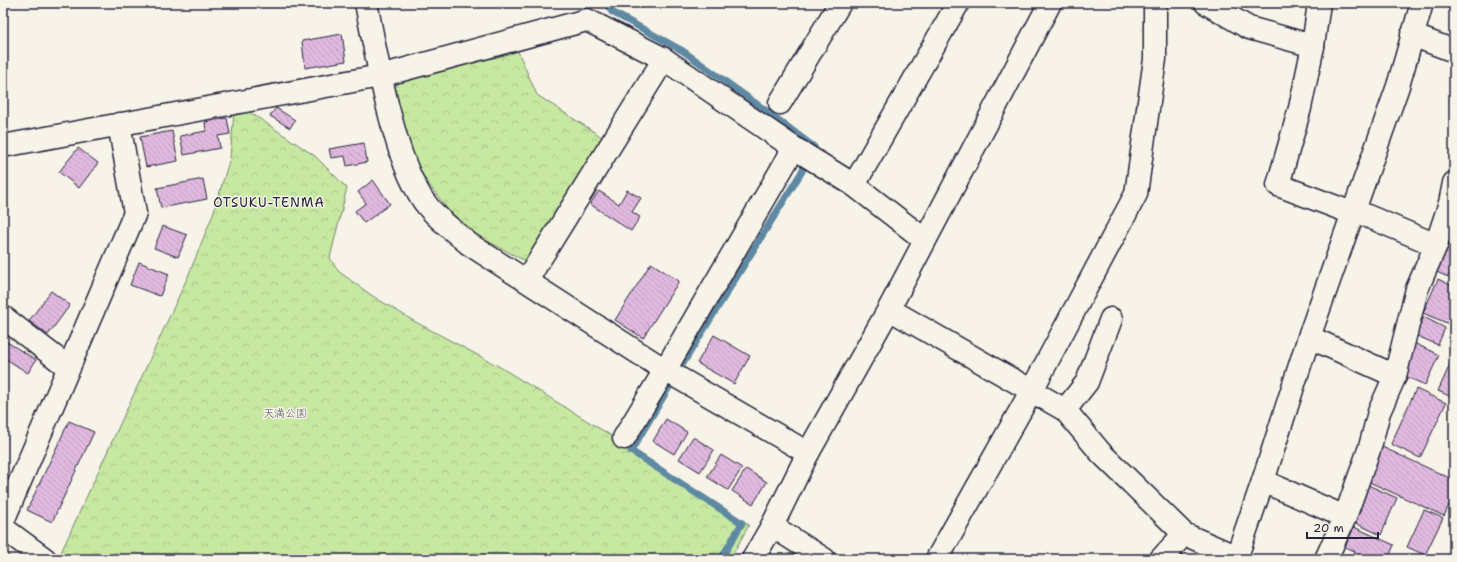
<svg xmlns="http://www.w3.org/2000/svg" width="1457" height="562" font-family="'Shantell Sans','Klee One',sans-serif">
<defs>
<pattern id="park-crowns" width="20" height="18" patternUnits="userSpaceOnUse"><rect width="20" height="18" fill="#c6e8a1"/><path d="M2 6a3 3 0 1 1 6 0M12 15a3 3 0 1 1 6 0" fill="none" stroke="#aac78c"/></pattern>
<pattern id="building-back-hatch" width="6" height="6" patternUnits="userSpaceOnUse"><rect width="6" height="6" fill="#e1b9e0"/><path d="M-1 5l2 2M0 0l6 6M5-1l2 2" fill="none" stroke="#c19fc1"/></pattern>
</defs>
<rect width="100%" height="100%" fill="#f7f3e8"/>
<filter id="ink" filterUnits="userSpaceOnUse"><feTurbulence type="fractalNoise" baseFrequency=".025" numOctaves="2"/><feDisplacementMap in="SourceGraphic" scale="8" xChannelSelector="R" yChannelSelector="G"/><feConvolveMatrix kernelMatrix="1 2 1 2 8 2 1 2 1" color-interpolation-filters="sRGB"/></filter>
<g filter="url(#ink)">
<g fill="url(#park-crowns)" stroke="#74856e">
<path d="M517,49l20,46 65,42 -65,112 -10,13 -66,-35 -44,-58 -25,-78 10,-12z"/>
<path d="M248,111l67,45 32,32 -17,70 8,13 33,24 41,25 88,47 128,79 121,79 -19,34h-672l131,-285 24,-60 17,-56 4,-46z"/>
</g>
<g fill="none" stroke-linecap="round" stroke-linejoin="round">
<path stroke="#5f89a3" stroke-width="7" d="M606,3l6,9 71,39 85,61 46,35 -13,26 -111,179 -59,99 111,72 -21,36"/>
</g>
<g fill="url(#building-back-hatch)" stroke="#22223b">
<path d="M342,34l4,27 -41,7 -3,-27z"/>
<path d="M276,108l19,12 -5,8 -20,-12z"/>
<path d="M227,118l3,16 -12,2 2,12 -36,7 -4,-19 26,-5 -1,-9z"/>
<path d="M172,131l6,30 -32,6 -6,-30z"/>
<path d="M364,143l3,19 -20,4 -2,-10 -14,2 -2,-9z"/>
<path d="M78,148l20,15 -19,25 -20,-16z"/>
<path d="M203,179l4,20 -46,9 -4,-20z"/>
<path d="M373,180l17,24 -26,19 -9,-12 11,-8 -8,-11z"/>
<path d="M627,190l14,8 -9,14 8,5 -9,14 -41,-27 9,-13 20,13z"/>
<path d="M163,226l24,9 -9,22 -24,-9z"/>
<path d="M1449,234l5,3v28l-6,12 -16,-7z"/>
<path d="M139,262l30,12 -9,22 -30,-11z"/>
<path d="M651,263l28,18 -36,57 -28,-18z"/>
<path d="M1438,279l16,8v25l-5,12 -26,-11z"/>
<path d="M51,291l19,14 -22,30 -19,-14z"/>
<path d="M1424,317l21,11 -7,17 -23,-10z"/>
<path d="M714,335l36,21 -16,28 -37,-21z"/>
<path d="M7,342l29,18 -8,13 -25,-16v-8z"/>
<path d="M1414,343l25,12 -14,30 -25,-11z"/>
<path d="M1452,360l2,1v37l-16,-7z"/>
<path d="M1416,389l30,14 -26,55 -29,-14z"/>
<path d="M666,419l21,13 -13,22 -21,-13z"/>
<path d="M69,421l25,11 -42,90 -25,-12z"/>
<path d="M693,437l21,13 -14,22 -21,-13z"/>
<path d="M1380,446l74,34v14l-10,22 -79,-36z"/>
<path d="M721,455l21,13 -14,22 -21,-13z"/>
<path d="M746,469l21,13 -14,22 -21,-13z"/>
<path d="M1368,485l29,13 -16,37 -30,-14z"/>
<path d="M1424,510l19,8 -18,37 -18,-8z"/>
<path d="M1354,527l40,18 -6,14h-36l3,-8 -10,-4z"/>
<path d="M3,550l9,9h-9z"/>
</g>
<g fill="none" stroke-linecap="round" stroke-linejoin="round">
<defs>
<g id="minor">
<path d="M366,3c7,35 13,70 22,105 8,31 16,61 33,89 11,18 32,33 48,47l196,126 143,83"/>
<path d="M1206,3l43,25 64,18"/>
<path d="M1319,3l-6,43 -13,62 -22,77 74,28"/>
<path d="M1412,35l42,16"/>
<path d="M780,103l60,-100"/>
<path d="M3,146l377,-70 207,-56 77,39 130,89 -129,222 -41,68"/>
<path d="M794,148l60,37 71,55"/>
<path d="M854,185l104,-182"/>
<path d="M1353,210l83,35"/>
<path d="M527,280l137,-221"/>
<path d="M889,309l176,101 36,43 83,81 53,23"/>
<path d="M3,317l66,51"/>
<path d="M1309,337l86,39"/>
<path d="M1065,410l22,-28 24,-63"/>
<path d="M1263,481l82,36"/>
<path d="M3,521l132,-308 -16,-89"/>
<path d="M772,526l52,33"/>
<path d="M3,528l42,31"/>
<path d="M753,559l19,-33 36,-73 81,-144 161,-306"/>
<path d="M937,559l95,-169 104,-196 19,-135v-56"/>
<path d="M1161,559l23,-25"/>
<path d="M1236,559l27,-78 46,-144 89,-251 24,-83"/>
<path d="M1326,559l19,-42 25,-70 9,-35 16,-36 22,-87 19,-44 14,-42 4,-20"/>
</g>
</defs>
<use href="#minor" stroke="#22223b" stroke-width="25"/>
<use href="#minor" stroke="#f7f3e8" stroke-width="22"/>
</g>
</g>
<g text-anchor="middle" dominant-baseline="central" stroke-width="3" stroke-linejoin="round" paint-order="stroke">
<g font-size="11" fill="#4b5454" stroke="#f7f3e8">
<text x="285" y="413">天満公園</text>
</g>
<g font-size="13" letter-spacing="1" fill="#22223b" stroke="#f7f3e8">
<text x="269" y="202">OTSUKU-TENMA</text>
</g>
</g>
<rect width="1457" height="562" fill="none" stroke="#f7f3e8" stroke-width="16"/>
<rect x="8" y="8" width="1441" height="546" fill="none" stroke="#22223b" stroke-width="1.5" filter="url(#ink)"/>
<path d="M1307 532v6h71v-6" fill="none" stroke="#22223b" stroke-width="2"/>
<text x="1313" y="532" font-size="12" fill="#22223b" stroke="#f7f3e8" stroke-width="3" paint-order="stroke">20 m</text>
</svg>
